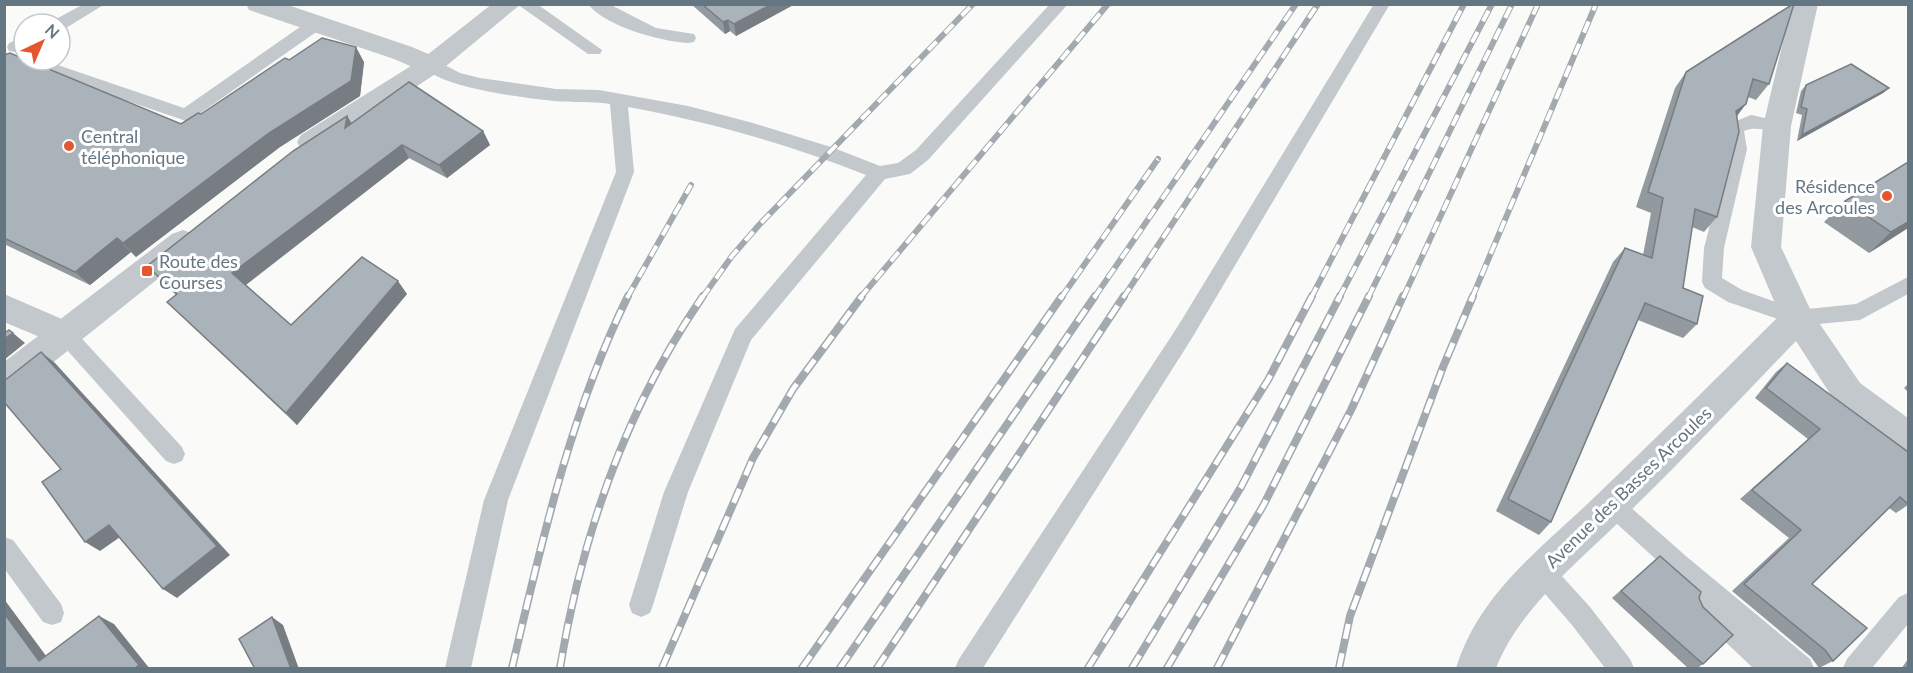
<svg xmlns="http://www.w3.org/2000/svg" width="1913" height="673" font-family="Lato,sans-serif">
<rect width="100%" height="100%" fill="#fafaf8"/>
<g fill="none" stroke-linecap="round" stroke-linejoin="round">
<g fill="#c3c8cc" fill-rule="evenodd">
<path d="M84,4h21l-39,24 -6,1v-5h-8l2,-4z"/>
<path d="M517,4h20l65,46 -2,4h-12z"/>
<path d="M588,4h21l47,24 38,6 2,4 -2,4 -6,1c-28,-2 -82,-16 -100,-39z"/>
<path d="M1050,4h18l-140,156 -18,14 -25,5 -134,161 -63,152 -35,113 -3,8 -9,4 -9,-4 -3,-8 35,-113 71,-163 131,-154c-78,-31 -156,-53 -238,-68l6,65 -126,328 -37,168h-26l39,-168 132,-328 -6,-68c-19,-3 -37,-1 -56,-3 -27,-3 -117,-13 -132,-36l3,-4h12l23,12 20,5 76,11 43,1 89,16 65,17 81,25 46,18 18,-3 18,-13z"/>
<path d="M1374,4h16l-198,334 -209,330h-28l4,-9 219,-333z"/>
<path d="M316,19l6,1 2,4 -2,4 -130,91 -6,2 -167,-57 -3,-4 8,-5v5h19l141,48 126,-88z"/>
<path d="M24,37v12l-9,3 -6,-1 -2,-4 2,-4z"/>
<path d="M1751,115l32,7 3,4 -3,4c-13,4 -25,-5 -39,1l3,18 -23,99 -2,30 20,12 56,20 58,-6 52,-27v17l-48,26 -62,6 -70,-24 -23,-14 -3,-6 2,-34 25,-99 -3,-21 3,-4z"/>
<path d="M66,327l7,2 109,118 3,7 -3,7 -8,3 -8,-3 -107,-120 -3,-6 3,-6z"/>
<path d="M1612,494l8,4 67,59 123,102 4,9h-61l-59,-56 -3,-8 4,-9 -91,-83 -4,-7 4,-7z"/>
<path d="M4,537l9,3 48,64 3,9 -3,9 -9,3 -9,-3 -39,-54z"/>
<path d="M1541,560l9,3 40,44 40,52 4,9h-29l-33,-43 -40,-46 -3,-8 3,-8z"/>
<path d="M1908,593v31l-36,44h-29l4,-9 52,-62z"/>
</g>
<g fill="#c3c8cc" fill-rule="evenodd">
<path d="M246,4h39l127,43 28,12 4,6 -4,6 -9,3 -9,-3 -28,-12 -145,-49z"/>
<path d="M1792,4h26l-27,122 -10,121 30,64 49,72 48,35v34l-12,-4 -60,-45 -40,-62c-57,59 -113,119 -172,176 -46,46 -103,89 -128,151h-40c25,-79 89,-122 145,-177 60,-58 120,-117 179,-176l-29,-68 12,-121z"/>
<path d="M4,294l74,32 4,9 -4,9 -12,4 -62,-26z"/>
</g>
<g fill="#c3c8cc" fill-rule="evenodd">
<path d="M492,4h29l-81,67 -119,78 -10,3 -10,-3 -4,-7 4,-7 121,-76z"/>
<path d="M183,230l11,4 4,8 -4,8 -178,142 -12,4v-34l168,-128z"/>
</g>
<defs>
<g id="rail-far1">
<path d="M627,298l64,-113"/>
<path d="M702,298l30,-42 27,-31 214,-221"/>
<path d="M860,298l248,-294"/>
<path d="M1061,298l97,-139"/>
<path d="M1094,298l202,-294"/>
<path d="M1123,298l195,-294"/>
<path d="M1311,298l153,-294"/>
<path d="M1339,298l153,-294"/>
<path d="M1368,298l144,-294"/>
<path d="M1403,298l135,-294"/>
<path d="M1472,298l124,-294"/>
</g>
<g id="rail">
<path d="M512,668c30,-127 58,-254 116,-372"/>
<path d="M560,668c22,-134 66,-260 143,-372"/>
<path d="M662,668l91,-210 40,-69 69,-93"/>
<path d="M802,668l260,-372"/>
<path d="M840,668l255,-372"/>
<path d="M877,668l247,-372"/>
<path d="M1088,668l180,-288 44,-84"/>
<path d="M1132,668l109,-181 99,-191"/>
<path d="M1167,668l96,-162 106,-210"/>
<path d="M1217,668l134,-258 52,-114"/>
<path d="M1339,668l11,-52 93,-249 30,-71"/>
</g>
</defs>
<use href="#rail-far1" stroke="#a2aab0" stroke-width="6"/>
<use href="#rail" stroke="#a2aab0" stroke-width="8"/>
<use href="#rail-far1" stroke="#fff" stroke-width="4" stroke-dasharray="12" stroke-linecap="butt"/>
<use href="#rail" stroke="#fff" stroke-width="5" stroke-dasharray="15" stroke-linecap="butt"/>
</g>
<g fill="#929a9f">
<path d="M691,4h104l-59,32 -6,-5 -5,3z"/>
<path d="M1793,4l-24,80 -13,16 -8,-3 -11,19 -20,101 -13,15 -12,-5 -9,61 14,36 -14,14 -45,-18 -87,202 -12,13 -43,-24 117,-249 12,-14 18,7 8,-42 -15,-6 39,-119 11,-16z"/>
<path d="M4,55l177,69 20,-10 88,-54 75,2 -4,34 -80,51 -144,110 -5,-5 -41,33 -86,-41z"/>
<path d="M1806,85l83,3 -6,5 -86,48 5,-26 -6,-2 5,-22z"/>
<path d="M352,123l131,8 7,14 -43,33 -38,-20 -163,127 45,40 116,-31 -110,131 -130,-123 9,-7 -29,-29z"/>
<path d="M1845,201l63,27 -39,25 -45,-31z"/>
<path d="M1787,363l121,89v53l-12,8 -7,-5 -77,76 21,77 -14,7 -8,-11 -79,-66 57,-53 -49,-39 68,-60 -53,-41 21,-26z"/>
<path d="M1908,384v8l-4,-4z"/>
<path d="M1660,556l39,42 4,66 -7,5h-7l-77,-71z"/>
<path d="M1908,659v10h-7z"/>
</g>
<g fill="#777d82">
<path d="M772,4h23l-59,32 -2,-12z"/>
<path d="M728,20l2,11 -5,3 -2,-12z"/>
<path d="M356,47l8,15 -4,34 -80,51 -144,110 -13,-14z"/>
<path d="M1889,88l-6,5 -86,48 5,-6z"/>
<path d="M1746,104l-12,16 2,-9z"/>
<path d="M347,116l9,14 -11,-2z"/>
<path d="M483,131l7,14 -43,33 -8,-13z"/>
<path d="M402,145l7,13 -165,128 -12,-13z"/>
<path d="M1908,222v6l-39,25 22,-21z"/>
<path d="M117,238l14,14 -41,33 -15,-13z"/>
<path d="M398,281l9,13 -110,131 -11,-12z"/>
<path d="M13,333l12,10 -21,17v-21z"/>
<path d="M41,352l14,11 175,192 -53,43 -14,-9z"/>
<path d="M109,525l14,10 -23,16 -15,-9z"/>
<path d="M4,599l51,69 -16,-7 -35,-48z"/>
<path d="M99,616l15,8 36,45h-16z"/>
<path d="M272,617l11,8 16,44h-8z"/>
</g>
<g fill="#aab3b9" stroke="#777d82" stroke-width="1.5">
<path d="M702,4h70l-38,20 -6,-4 -5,2z"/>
<path d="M1793,4h1l-25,80 -16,-5 -7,25 -10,7 3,21 -22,85 -22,-8 -12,79 20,8 -6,28 -52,-21 -94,219 -43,-23 117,-251 27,10 11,-60 -15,-6 38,-120z"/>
<path d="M322,38l34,9 -5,34 -82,52 -146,110 -6,-5 -42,34 -71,-34v-183l6,-2 14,6v1h3l154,64 17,-11 3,1 84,-56 4,2z"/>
<path d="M1851,64l38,24 -87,47 5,-26 -6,-2 5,-22z"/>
<path d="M409,82l74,49 -44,34 -37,-20 -170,128 59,52 71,-68 36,24 -112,132 -119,-111 10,-8 -30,-28 146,-115 54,-35 -2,12z"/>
<path d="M1908,162v60l-17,10 -46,-31z"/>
<path d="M9,330l4,3 -9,6v-8l2,1z"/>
<path d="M41,352l176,194 -54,43 -54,-64 -24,17 -43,-60 19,-13 -57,-67v-21z"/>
<path d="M1787,363l121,89v52l-8,-7 -88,87 55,44 -34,33 -8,-11 -81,-66 57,-54 -49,-40 68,-61 -54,-41z"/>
<path d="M1660,556l41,36 -2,6 4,9 30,28 -30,29 -82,-73z"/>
<path d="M4,613l35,48 60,-45 40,49 -5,4h-130z"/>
<path d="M272,617l19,52h-36l-16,-30z"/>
</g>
<g fill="#e4572e" stroke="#fff" stroke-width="2">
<circle cx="69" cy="146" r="6"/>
<circle cx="1887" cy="196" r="6"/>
<rect x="141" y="265" width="12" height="12" rx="3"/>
</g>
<g text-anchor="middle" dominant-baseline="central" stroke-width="6" stroke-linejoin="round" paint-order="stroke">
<g font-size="18" fill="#657683" stroke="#fff" text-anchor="start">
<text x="81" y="136">Central<tspan x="81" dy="21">téléphonique</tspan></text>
<text x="1875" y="186" text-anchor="end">Résidence<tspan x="1875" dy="21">des Arcoules</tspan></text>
<text x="159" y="261">Route des<tspan x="159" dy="21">Courses</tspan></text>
</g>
<g font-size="18" fill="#657683" stroke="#fff">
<text transform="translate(1628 487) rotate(-44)">Avenue des Basses Arcoules</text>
</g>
</g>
<rect width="1913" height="673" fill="none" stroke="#657683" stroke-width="12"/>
<g transform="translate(42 42) rotate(44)"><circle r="28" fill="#ffffff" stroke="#c1c8cd" stroke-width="1.5"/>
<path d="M0-4.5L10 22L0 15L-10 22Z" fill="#e4572e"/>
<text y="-9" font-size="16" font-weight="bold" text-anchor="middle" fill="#657683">N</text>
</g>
</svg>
